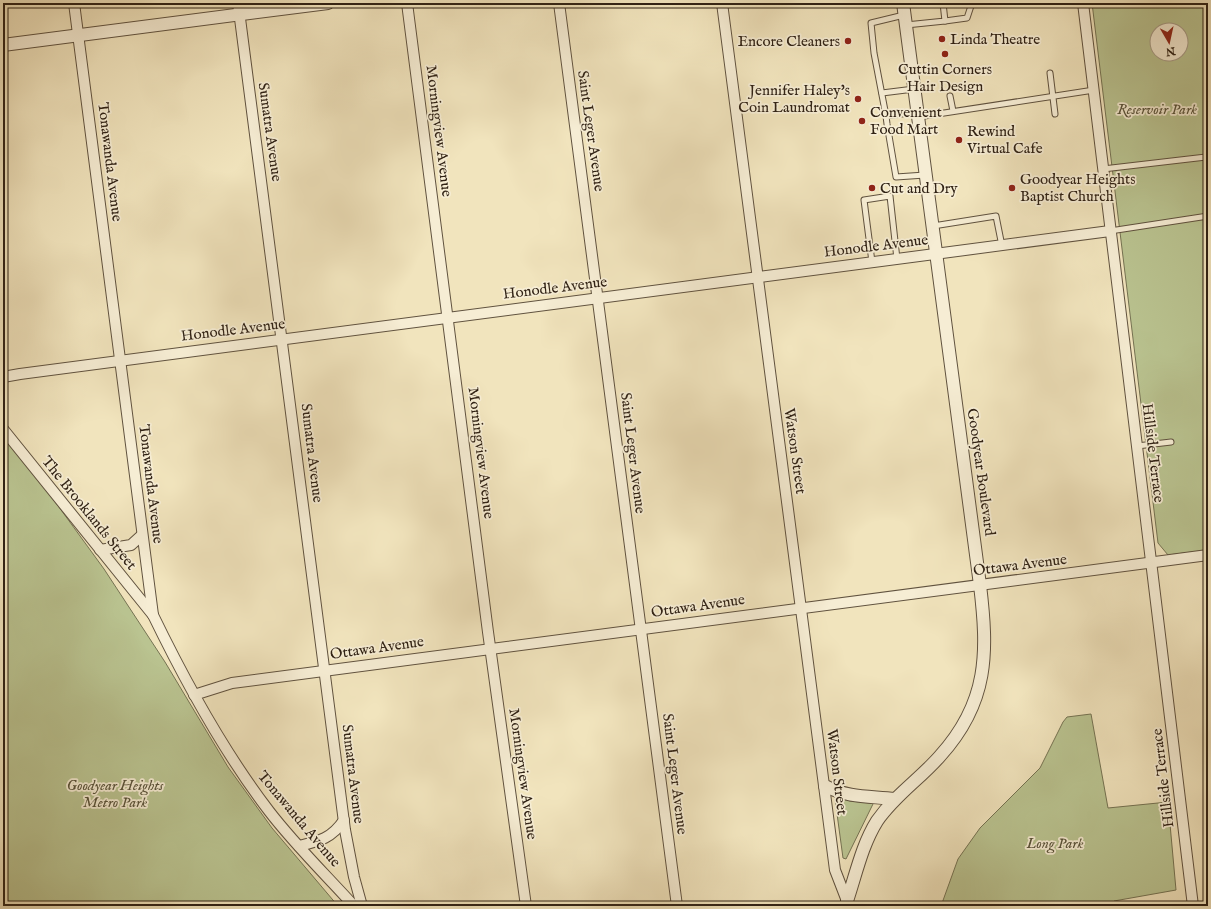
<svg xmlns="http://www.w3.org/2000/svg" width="1211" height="909" font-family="'IM FELL English',serif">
<rect width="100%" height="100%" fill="#f1e4bd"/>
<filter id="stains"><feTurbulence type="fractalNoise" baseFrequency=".005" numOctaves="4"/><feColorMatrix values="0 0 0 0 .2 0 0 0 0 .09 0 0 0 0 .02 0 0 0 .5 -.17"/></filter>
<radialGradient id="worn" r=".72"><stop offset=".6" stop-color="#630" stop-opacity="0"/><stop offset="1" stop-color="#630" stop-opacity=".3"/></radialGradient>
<g fill="#bac491" stroke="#757353" fill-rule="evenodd">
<path d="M1092,3h116v547l-40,5 -10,-12zM1157,30h24v24h-24z"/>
<path d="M3,430l101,139 61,93 63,105 44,61 66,78h-335z"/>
<path d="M1091,714l17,94 60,-6 8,88 -62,11v5h-173l17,-47 22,-31 60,-60 23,-46 4,-5z"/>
<path d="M838,796l12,5 22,2 1,1 -27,55 -3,-1 -8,-59z"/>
</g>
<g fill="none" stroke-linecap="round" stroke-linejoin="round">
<defs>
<g id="service">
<path d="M945,21l22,-3 5,-15"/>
<path d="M906,25l39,-4 -2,-18"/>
<path d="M1050,73l5,41"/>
<path d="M882,93l32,-4"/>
<path d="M950,96l3,15"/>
<path d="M917,112l-31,4 1,8 9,53 29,-2"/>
<path d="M886,116l-12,-63 -3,-30 33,-8"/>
<path d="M918,117l176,-27"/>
<path d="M1103,169l103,-12 2,14"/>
<path d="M933,226l63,-10 6,30"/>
<path d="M1110,231l98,-15"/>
<path d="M872,262l-8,-62 26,-4 7,63"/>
<path d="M1137,446l34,-4"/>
</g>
<g id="minor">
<path d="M74,3l79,612c33,68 70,136 116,196 26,34 57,64 85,95"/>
<path d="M238,3l107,827 9,47 8,29"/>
<path d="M407,3l81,629 38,274"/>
<path d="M559,3l118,903"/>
<path d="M722,3l113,867 12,31"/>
<path d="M1083,3l110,903"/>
<path d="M3,377l17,-3 1090,-143"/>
<path d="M3,429l150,186"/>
<path d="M100,550l31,-5 11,-10"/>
<path d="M194,695l38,-12 976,-128"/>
<path d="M299,846c21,-5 33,-8 45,-26"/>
</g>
<g id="tertiary">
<path d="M3,45l325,-42"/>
<path d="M825,786c24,12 44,10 70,13"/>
<path d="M847,906v-5c9,-27 15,-56 30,-80 18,-26 43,-42 63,-65 49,-54 48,-104 40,-171l-77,-582"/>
</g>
</defs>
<use href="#service" stroke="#60523f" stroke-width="7"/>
<use href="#minor" stroke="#60523f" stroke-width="12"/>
<use href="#tertiary" stroke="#60523f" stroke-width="14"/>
<use href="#service" stroke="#f6edd4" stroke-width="5"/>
<use href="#minor" stroke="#f6edd4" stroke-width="10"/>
<use href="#tertiary" stroke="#f6edd4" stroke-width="12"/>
</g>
<g fill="#8f2418" stroke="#f6edd4" stroke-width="1.5">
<circle cx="942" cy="39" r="4"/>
<circle cx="848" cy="41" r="4"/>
<circle cx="945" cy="54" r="4"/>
<circle cx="858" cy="99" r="4"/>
<circle cx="862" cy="121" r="4"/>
<circle cx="959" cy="140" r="4"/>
<circle cx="872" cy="188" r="4"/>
<circle cx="1012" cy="188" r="4"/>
</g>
<g text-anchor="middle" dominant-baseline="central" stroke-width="3.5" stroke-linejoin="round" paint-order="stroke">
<g font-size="15" fill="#302215" stroke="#f6edd4" text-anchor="start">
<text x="950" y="39">Linda Theatre</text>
<text x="840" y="41" text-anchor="end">Encore Cleaners</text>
<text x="945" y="69" text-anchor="middle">Cuttin Corners<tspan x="945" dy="17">Hair Design</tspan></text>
<text x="850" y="90" text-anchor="end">Jennifer Haley's<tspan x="850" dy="17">Coin Laundromat</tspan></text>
<text x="870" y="112">Convenient<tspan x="870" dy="17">Food Mart</tspan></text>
<text x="967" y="131">Rewind<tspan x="967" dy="17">Virtual Cafe</tspan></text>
<text x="1020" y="179">Goodyear Heights<tspan x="1020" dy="17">Baptist Church</tspan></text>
<text x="880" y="188">Cut and Dry</text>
</g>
<g font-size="15" font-style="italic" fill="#59533a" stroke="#f6edd4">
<text x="1157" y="109">Reservoir Park</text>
<text x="115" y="785">Goodyear Heights<tspan x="115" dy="17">Metro Park</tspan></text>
<text x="1055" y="843">Long Park</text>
</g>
<g font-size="15" fill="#302215" stroke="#f6edd4">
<text transform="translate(439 131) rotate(83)">Morningview Avenue</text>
<text transform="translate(591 131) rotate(82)">Saint Leger Avenue</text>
<text transform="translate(270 132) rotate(82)">Sumatra Avenue</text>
<text transform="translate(110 162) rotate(83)">Tonawanda Avenue</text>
<text transform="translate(876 246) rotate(-7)">Honodle Avenue</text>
<text transform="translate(555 288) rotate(-7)">Honodle Avenue</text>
<text transform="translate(233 330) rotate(-7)">Honodle Avenue</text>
<text transform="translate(795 451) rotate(82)">Watson Street</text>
<text transform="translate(312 453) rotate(83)">Sumatra Avenue</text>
<text transform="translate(481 453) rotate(83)">Morningview Avenue</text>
<text transform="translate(633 453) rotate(83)">Saint Leger Avenue</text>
<text transform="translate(1153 453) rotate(83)">Hillside Terrace</text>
<text transform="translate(981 472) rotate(82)">Goodyear Boulevard</text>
<text transform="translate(151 484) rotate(83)">Tonawanda Avenue</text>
<text transform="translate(89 513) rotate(51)">The Brooklands Street</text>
<text transform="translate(1020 565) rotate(-7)">Ottawa Avenue</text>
<text transform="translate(698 606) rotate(-8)">Ottawa Avenue</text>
<text transform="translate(377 648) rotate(-8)">Ottawa Avenue</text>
<text transform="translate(837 772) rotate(83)">Watson Street</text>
<text transform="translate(353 774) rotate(83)">Sumatra Avenue</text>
<text transform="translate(523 774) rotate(82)">Morningview Avenue</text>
<text transform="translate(675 774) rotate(83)">Saint Leger Avenue</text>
<text transform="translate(1163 778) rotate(-97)">Hillside Terrace</text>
<text transform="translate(299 819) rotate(50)">Tonawanda Avenue</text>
</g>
</g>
<rect width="1211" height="909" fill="none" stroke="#f1e4bd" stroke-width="16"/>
<rect x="4" y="4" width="1203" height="901" fill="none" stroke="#302215" stroke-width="2"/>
<rect x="8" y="8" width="1195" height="893" fill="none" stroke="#302215"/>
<g transform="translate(1169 42) rotate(171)"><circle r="19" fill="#f6edd4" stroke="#a79c88"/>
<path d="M0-3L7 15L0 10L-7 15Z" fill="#8f2418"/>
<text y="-6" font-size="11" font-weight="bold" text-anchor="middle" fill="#302215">N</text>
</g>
<rect width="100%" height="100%" filter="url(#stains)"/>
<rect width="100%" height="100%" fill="url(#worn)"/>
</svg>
